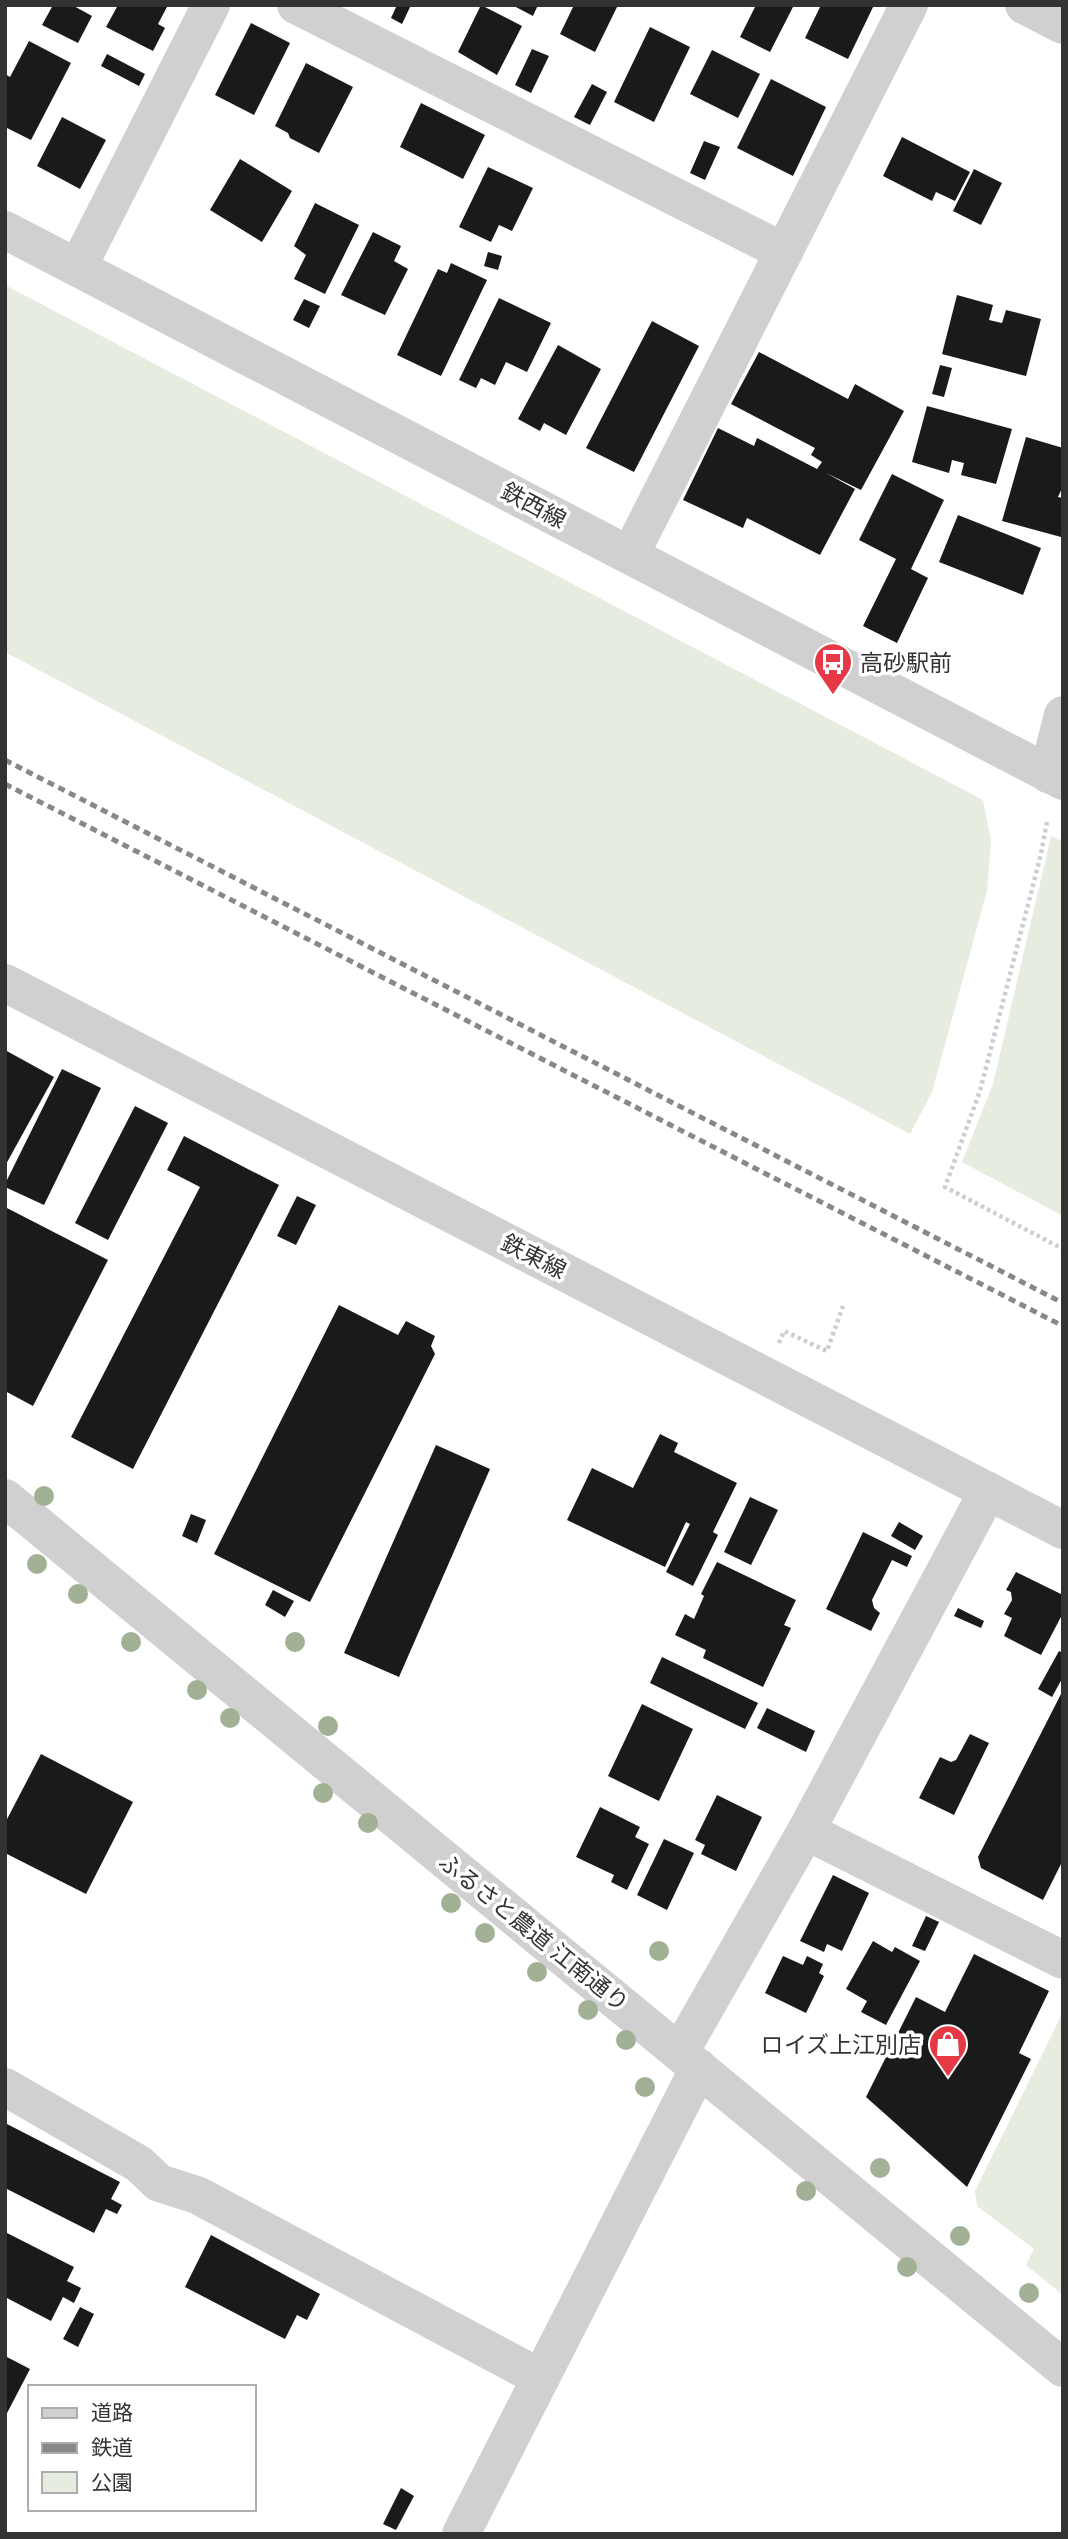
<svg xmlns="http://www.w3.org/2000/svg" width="1068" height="2539" font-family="Raleway,'Noto Sans JP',sans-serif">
<rect width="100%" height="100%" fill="#fff"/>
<g fill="#e6ecdf">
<path d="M5,285l978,515 8,41 -4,50 -55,201 -22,42 -905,-482z"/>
<path d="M1051,836l12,6v374l-101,-54 31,-78z"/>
<path d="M1063,2012v283l-37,-30 8,-16 -57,-43 -2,-15z"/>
</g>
<g fill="#1a1a1a">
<path d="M53,5h19l20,11 -14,27 -36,-18z"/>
<path d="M118,5h50l-10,19 7,4 -12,23 -47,-24z"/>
<path d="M397,5h14l-9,19 -11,-6z"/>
<path d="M481,5l41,21 -25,49 -39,-23z"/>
<path d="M512,5h26l-5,11z"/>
<path d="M574,5h44l-23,47 -35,-18z"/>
<path d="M756,5h38l-24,47 -30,-15z"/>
<path d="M821,5h53l-26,54 -43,-21z"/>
<path d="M251,23l39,20 -36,72 -39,-20z"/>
<path d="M650,27l40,20 -36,75 -40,-20z"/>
<path d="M29,41l42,22 -40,77 -26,-13v-53l5,3z"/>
<path d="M532,49l17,7 -18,37 -16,-8z"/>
<path d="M712,50l48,24 -22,44 -48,-24z"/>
<path d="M107,54l38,20 -6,12 -38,-20z"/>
<path d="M306,63l47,24 -34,66 -29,-15 -2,-5 -13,-7z"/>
<path d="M771,79l55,28 -33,69 -56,-28z"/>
<path d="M592,84l15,8 -17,33 -16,-8z"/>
<path d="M421,103l64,32 -22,44 -63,-32z"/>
<path d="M62,117l44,23 -26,49 -43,-23z"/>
<path d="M902,137l68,35 -15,29 -19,-9 -4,9 -49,-25z"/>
<path d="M704,141l16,6 -15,33 -15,-7z"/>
<path d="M240,159l52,32 -30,51 -52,-32z"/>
<path d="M488,167l45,21 -21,43 -13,-6 -8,17 -32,-15z"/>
<path d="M974,169l28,14 -21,42 -28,-14z"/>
<path d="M315,203l44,22 -34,69 -31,-15 12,-24 -12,-9z"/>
<path d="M373,232l28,14 -7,15 14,8 -23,46 -44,-20z"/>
<path d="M488,252l14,4 -4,14 -14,-4z"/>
<path d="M451,263l36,17 -46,96 -44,-21 41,-86 9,4z"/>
<path d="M957,295l36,10 -4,15 13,3 4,-13 35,9 -15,57 -84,-22z"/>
<path d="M499,298l52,25 -24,49 -21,-10 -11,23 -14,-7 -5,10 -17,-8z"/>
<path d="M304,299l16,7 -11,22 -16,-8z"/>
<path d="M652,321l47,25 -65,126 -48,-24z"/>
<path d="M558,345l43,24 -35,66 -22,-12 -4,8 -22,-12z"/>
<path d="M759,352l89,47 7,-15 49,27 -43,79 -35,-17 29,16 -35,66 -73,-37 -4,10 -60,-28 35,-72 36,18 3,-8 60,31 5,-7 -11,-7 4,-7 -84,-44z"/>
<path d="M940,365l12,3 -8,29 -12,-3z"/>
<path d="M927,406l85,23 -16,55 -35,-9 3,-12 -12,-3 -3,13 -37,-11z"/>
<path d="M1026,437l37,11v38l-5,11 5,1 -2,39 -59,-16z"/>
<path d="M892,474l52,26 -33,69 17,9 -31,65 -34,-17 33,-67 -37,-19z"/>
<path d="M958,515l83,33 -18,47 -84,-33z"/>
<path d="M5,1050l49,27 -49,89z"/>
<path d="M62,1069l39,19 -57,117 -39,-18v-3z"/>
<path d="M135,1106l33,17 -60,117 -33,-17z"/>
<path d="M184,1136l95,49 -146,284 -62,-32 129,-250 -33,-17z"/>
<path d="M297,1196l19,9 -20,40 -19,-9z"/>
<path d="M5,1207l103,53 -75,146 -28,-15z"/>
<path d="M339,1305l59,30 8,-14 29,15 -4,10 4,8 -125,248 -96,-48z"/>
<path d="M660,1434l18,9 -4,9 63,31 -24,49 5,3 -25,51 -27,-14 24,-48 -4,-2 -21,45 -98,-47 25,-52 41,20z"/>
<path d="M436,1445l54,24 -91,208 -55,-24z"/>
<path d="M750,1497l28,13 -27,55 -27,-13z"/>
<path d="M191,1514l15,6 -9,23 -15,-7z"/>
<path d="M899,1522l24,14 -8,14 -24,-14z"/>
<path d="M863,1532l49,24 -5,11 -15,-7 -20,40 2,8 6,5 -9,18 -45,-22z"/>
<path d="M717,1562l79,38 -12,25 7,3 -28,59 -60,-29 3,-8 -31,-15 10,-21 9,5 10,-23 -3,-2z"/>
<path d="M1016,1572l47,23v18l-22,42 -37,-19 8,-18 -8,-4 8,-14 -1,-8 -5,-2z"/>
<path d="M273,1590l21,11 -9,16 -20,-12z"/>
<path d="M958,1608l26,13 -3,7 -27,-12z"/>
<path d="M1059,1651l4,2v24l-11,20 -14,-8z"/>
<path d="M662,1657l96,46 -13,26 -95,-46z"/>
<path d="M1063,1690v170l-20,40 -62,-32 -3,-11z"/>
<path d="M642,1704l51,25 -34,72 -51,-25z"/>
<path d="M767,1708l48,23 -9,21 -49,-24z"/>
<path d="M970,1734l19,9 -35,72 -35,-17 21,-41 11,5 5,-2z"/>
<path d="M41,1754l92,48 -47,92 -81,-41v-30z"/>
<path d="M717,1795l45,22 -26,54 -35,-17 4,-9 -10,-5z"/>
<path d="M600,1807l40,20 -5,10 14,7 -22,46 -16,-8 3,-7 -38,-18z"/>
<path d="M664,1839l30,14 -27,57 -30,-15z"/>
<path d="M833,1875l36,18 -27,58 -15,-7 -3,8 -24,-11z"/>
<path d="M926,1916l13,6 -14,29 -13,-5z"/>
<path d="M873,1941l19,11 3,-5 25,14 -34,64 -25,-13 6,-11 -21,-12z"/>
<path d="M974,1954l75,37 -30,62 12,6 -64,128 -101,-90 50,-100 29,15z"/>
<path d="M783,1956l20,9 4,-9 16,8 -4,9 5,3 -18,37 -41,-20z"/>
<path d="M5,2123l115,59 -9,17 11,6 -5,9 -11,-5 -12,24 -89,-45z"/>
<path d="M5,2232l69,35 -7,14 14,7 -7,15 -11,-6 -12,24 -46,-24z"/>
<path d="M211,2235l109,59 -13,26 -10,-5 -12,24 -100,-52z"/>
<path d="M80,2307l14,7 -16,33 -15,-8z"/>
<path d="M5,2356l25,13 -25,48z"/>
<path d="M401,2488l13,8 -18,34 -13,-6z"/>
</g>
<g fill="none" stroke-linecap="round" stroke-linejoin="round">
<g stroke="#cdcdcd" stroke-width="4.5" stroke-dasharray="3.5 3.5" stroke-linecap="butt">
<path d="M1047,822l-6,32 -61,237 -35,96 118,62"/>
<path d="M779,1343l5,-12 43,20 16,-45"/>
</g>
<g stroke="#d0d0d0" stroke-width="38">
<path d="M296,5l488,247"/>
<path d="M1024,5l39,20"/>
<path d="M5,230l1058,551"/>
<path d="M78,267l133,-262"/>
<path d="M630,555l279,-550"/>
<path d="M1048,774l15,-59"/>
<path d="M5,983l1058,547"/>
<path d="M5,1498l1058,870"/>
<path d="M806,1831l257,129"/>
<path d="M680,2052l126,-221 182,-340"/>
<path d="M5,2087l134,77 20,19 38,12 344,183"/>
<path d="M461,2534l238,-466"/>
</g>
<g stroke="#888" stroke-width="5" stroke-dasharray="7 5" stroke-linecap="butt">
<path d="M5,760l1058,543"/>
<path d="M5,784l1058,542"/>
</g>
</g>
<g fill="#a2b095">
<circle cx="44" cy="1496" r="10"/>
<circle cx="37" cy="1564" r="10"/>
<circle cx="78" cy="1594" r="10"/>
<circle cx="131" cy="1642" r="10"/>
<circle cx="295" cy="1642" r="10"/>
<circle cx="197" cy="1690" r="10"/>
<circle cx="230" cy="1718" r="10"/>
<circle cx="328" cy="1726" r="10"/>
<circle cx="323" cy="1793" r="10"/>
<circle cx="368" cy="1823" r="10"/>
<circle cx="451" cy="1903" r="10"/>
<circle cx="485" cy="1933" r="10"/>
<circle cx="659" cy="1951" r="10"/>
<circle cx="537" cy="1972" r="10"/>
<circle cx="588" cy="2010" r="10"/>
<circle cx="626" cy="2040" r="10"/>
<circle cx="645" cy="2087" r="10"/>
<circle cx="880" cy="2168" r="10"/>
<circle cx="806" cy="2191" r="10"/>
<circle cx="960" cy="2236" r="10"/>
<circle cx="907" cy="2267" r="10"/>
<circle cx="1029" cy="2293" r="10"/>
</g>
<defs>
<symbol id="bus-pin" viewBox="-11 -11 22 30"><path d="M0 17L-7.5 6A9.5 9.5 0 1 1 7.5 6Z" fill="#e63946" stroke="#fff"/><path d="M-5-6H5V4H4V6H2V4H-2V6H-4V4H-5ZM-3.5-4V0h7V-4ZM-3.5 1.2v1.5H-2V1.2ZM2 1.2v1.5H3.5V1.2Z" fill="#fff"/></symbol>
<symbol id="shop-pin" viewBox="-11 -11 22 30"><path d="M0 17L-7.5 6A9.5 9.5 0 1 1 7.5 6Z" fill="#e63946" stroke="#fff"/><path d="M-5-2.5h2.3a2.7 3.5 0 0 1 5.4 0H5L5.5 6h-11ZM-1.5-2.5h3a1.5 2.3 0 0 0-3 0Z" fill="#fff"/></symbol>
</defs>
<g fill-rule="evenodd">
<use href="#bus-pin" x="811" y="640" width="44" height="60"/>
<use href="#shop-pin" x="926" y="2022" width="44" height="60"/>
</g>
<g text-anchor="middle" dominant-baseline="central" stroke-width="7" stroke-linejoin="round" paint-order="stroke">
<g font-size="23" fill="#333" stroke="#fff">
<text transform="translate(534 505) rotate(28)">鉄西線</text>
<text transform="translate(534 1256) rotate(27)">鉄東線</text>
<text transform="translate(534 1932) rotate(39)">ふるさと農道 江南通り</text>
</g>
<g font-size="23" fill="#333" stroke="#fff" text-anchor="start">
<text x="860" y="662">高砂駅前</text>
<text x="921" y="2044" text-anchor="end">ロイズ上江別店</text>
</g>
</g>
<rect width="1068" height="2539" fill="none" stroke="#333333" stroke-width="14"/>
<rect x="28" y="2385" width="228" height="126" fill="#ffffff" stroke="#adadad" stroke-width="2"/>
<rect x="42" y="2408" width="35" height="10" fill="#d0d0d0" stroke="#adadad" stroke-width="2"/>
<text x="91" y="2420" font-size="21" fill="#333333">道路</text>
<rect x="42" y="2443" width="35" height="10" fill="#888888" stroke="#adadad" stroke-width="2"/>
<text x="91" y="2455" font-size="21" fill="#333333">鉄道</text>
<rect x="42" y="2472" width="35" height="21" fill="#e6ecdf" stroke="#adadad" stroke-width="2"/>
<text x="91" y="2490" font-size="21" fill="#333333">公園</text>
</svg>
